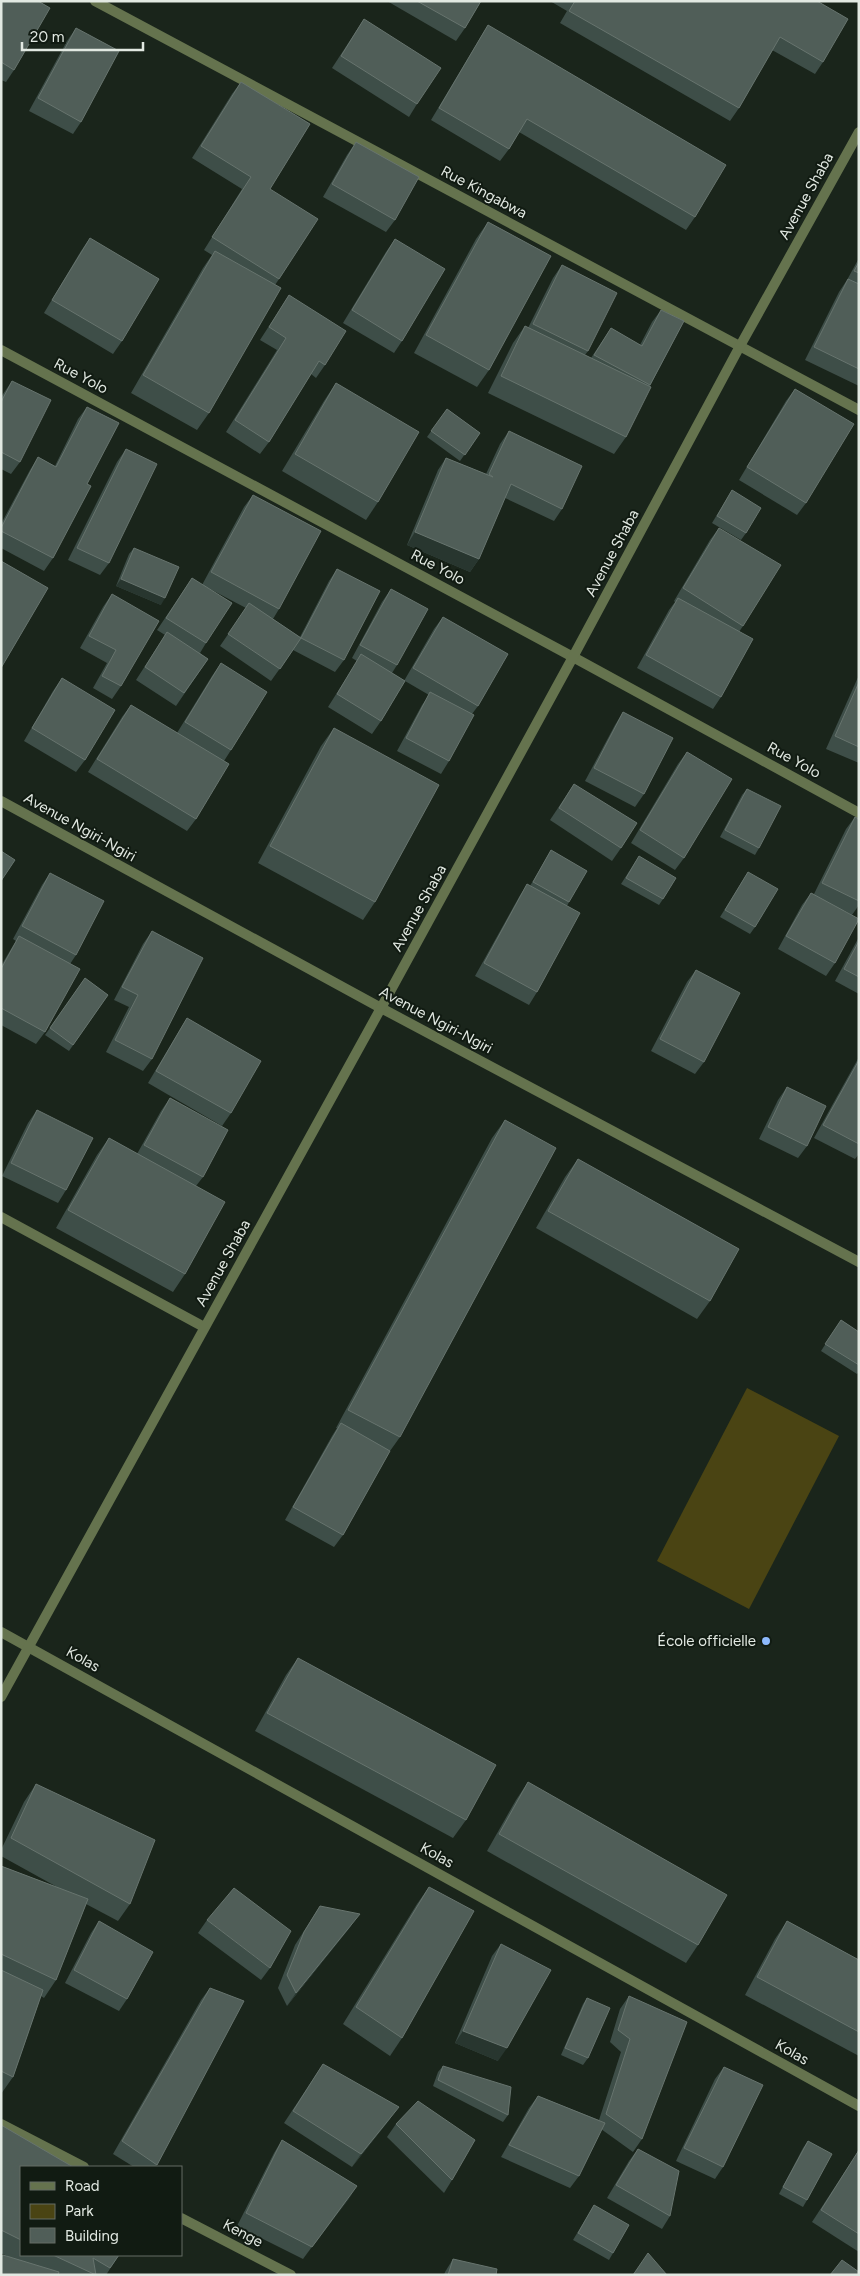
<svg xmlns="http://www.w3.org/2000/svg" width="860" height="2276" font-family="Figtree,sans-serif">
<rect width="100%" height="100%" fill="#1a251b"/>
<path fill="#4a4413" d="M747,1388l92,48 -90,173 -92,-48z"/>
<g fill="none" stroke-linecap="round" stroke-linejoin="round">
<g stroke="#65734e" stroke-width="10">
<path d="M95,1l764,409"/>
<path d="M1,350l572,307 286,156"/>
<path d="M1,1217l203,110"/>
<path d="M1,1632l858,474"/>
<path d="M1,2124l83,43"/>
<path d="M181,2218l110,57"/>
</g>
<g stroke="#65734e" stroke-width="10">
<path d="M1,801l380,207 478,254"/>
<path d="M1,1697l380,-689 192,-351 167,-311 119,-214"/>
</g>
</g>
<g fill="#3e4e48">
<path d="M1,1l13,69 -8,12 -5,-2z"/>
<path d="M387,1h94l-16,27 -9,13z"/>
<path d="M550,1h267l6,61 -8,12 -43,-24 -33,58 -9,13 -170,-98 7,-12z"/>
<path d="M364,19l53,85 -8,13 -77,-49z"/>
<path d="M488,25l207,192 -9,13 -167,-98 -10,17 -9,12 -69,-41 49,-82z"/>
<path d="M76,28l5,94 -8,12 -44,-23 38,-70z"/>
<path d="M241,82l29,107 9,90 -4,6 -66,128 -12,17 -66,-37 72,-125 9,-13 -8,-5 38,-61 -50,-31 40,-64z"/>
<path d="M356,142l39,78 -9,12 -63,-35 24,-42z"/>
<path d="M488,222l1,148 -12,17 -63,-34 62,-114z"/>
<path d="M90,238l32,103 -9,13 -69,-41 37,-62z"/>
<path d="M395,239l7,102 -8,12 -51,-30 43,-71z"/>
<path d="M859,258v128l-54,-26 34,-68 8,-12z"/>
<path d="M562,265l26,86 -3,4 6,3 20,-30 29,17 12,-23 9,-12 23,11 -34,65 -24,51 -12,17 -126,-61 25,-50 12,-17 3,2 25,-50z"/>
<path d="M289,295l36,70 -9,13 -5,-4 -42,68 -9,12 -34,-22 51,-82 -17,-10z"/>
<path d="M12,381l8,81 -9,12 -10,-5v-72z"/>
<path d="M336,383l42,119 -12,18 -84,-49 42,-70z"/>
<path d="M795,389l11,114 -9,12 -58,-35 47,-79z"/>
<path d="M87,407v77l-34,74 -9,13 -43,-23v-24l29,-54 8,-13 17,9 23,-47z"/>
<path d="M447,409l33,24 -20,28 -33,-24z"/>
<path d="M509,431l53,78 -8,12 -49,-23 -26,61 -9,13 -63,-27 31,-75 8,-12 40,16 14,-30z"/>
<path d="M126,449l-17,114 -9,12 -32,-15 49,-98z"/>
<path d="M732,490l14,43 -5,7 -29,-17z"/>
<path d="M253,495l26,114 -6,10 27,18 29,-56 8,-12 7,91 -9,12 -42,-22 -22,31 -51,-35 26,-38 -42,-22 2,57 -6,10 8,6 -32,47 -40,-26 29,-45 -8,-5 35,-52 10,7 42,-78z"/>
<path d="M719,528l24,98 -4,6 -18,65 -8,12 -76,-41 32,-58 6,-8 -1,-1 36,-61z"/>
<path d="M134,548l27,57 -45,-19 13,-32z"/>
<path d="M391,589l6,76 -5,8 12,8 30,-52 9,-12 35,89 -6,8 -23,47 -8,13 -44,-23 25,-46 7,-10 -24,-14 -24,40 -9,13 -44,-27 29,-46 -5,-3 30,-56z"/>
<path d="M112,594l9,92 -9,13 -19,-11 14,-25 -27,-15 23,-41z"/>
<path d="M221,663l10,87 -7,11 -28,58 -9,12 -99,-59 34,-55 9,-12 46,28 35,-57z"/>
<path d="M859,675v88l-33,-14z"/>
<path d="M62,678l23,82 -9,12 -52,-31 29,-50z"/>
<path d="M623,712l21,82 -9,13 -50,-26 30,-56z"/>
<path d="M334,728l41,174 -12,18 -105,-57 63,-117z"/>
<path d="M687,752l-3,106 -9,12 -44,-27 47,-79z"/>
<path d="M574,784l47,64 -9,13 -62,-41z"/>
<path d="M747,789l12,59 -4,7 -35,-18 22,-42z"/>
<path d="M855,817l4,2v86l-7,10 -9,-5 -8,53 -9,13 -48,-27 24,-44 9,-12 3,1 32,-65z"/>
<path d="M551,850l18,52 -2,4 -30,86 -8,13 -54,-29 44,-79 8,-13 3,2z"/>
<path d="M639,856l24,43 -4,6 -38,-21z"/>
<path d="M748,872l7,55 -5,7 -30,-17z"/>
<path d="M50,873l26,82 -6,9 -25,68 -9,12 -35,-19v-59l10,-17 5,-8 -3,-2 29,-54z"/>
<path d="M152,931v128l-9,12 -37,-19 23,-45 -15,-7 29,-56z"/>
<path d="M859,937v57l-24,-13z"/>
<path d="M696,970l8,92 -9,12 -44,-23 36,-69z"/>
<path d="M85,978l23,17 -39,56 -24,-16z"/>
<path d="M187,1018l44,95 -9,13 -74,-43 31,-52z"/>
<path d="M859,1057v97l-4,5 -41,-21z"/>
<path d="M787,1087l20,59 -9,12 -39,-19 19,-39z"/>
<path d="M170,1098l33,79 -7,9 -11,88 -12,18 -117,-64 41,-73 12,-17 28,16 24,-43z"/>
<path d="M37,1110l29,80 -8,13 -56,-27 26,-53z"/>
<path d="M505,1120l-105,317 -10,14 -47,84 -9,12 -49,-27 47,-84 5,-8h-1l156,-290z"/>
<path d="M578,1159l132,142 -13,18 -161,-91 29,-51z"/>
<path d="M841,1320l18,12v40l-2,2 -36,-23z"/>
<path d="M298,1658l168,162 -13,18 -198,-107 31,-56z"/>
<path d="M528,1782l170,163 -12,18 -199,-112 29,-51z"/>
<path d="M36,1784l94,120 -12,17 -32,-17 -30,76 -12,18 -3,-2 -28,81 -12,17v-228l56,21 -56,-31v-6l23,-48z"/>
<path d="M429,1887l-27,151 -12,18 -47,-32 74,-120z"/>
<path d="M320,1906l31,20 -64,80 -9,-18 17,-43z"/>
<path d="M207,1920l63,48 -9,12 -63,-47z"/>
<path d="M99,1921l28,78 -8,12 -54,-28 26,-50z"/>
<path d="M787,1921l72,39v96l-114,-61 30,-56z"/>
<path d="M501,1944l-3,117 -43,-18 37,-87z"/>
<path d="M210,1988l-53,177 -2,2h-21l-21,-13 88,-154z"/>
<path d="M629,1996l13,143 -9,13 -32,-23 -22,47 -9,12 -69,-31 28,-49 9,-12 61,24 22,-68 -11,-10 10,-33z"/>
<path d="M587,1998l1,60 -5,7 -22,-10 22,-51z"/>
<path d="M323,2064l67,55 -38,48 -68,-44z"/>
<path d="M443,2066l65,49 -5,7 -70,-36 5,-14z"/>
<path d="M724,2067l-1,100 -8,12 -39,-18 39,-82z"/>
<path d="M396,2124l56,56 -8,13 -57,-56z"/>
<path d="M1,2125l20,42v88h98l-13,20h-105l8,-18 -8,-4z"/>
<path d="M282,2140l75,46 -54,73 -66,-33 37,-73z"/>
<path d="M808,2141l-1,59 -4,7 -24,-13 24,-46z"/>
<path d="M638,2149l32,67 -8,13 -55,-31 22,-37z"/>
<path d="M859,2150v102l-47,-30z"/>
<path d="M594,2205l19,48 -4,7 -36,-20z"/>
<path d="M453,2259l43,16h-52l1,-3z"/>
</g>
<g fill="#28362f">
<path d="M415,532l64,27 -9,13 -63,-27z"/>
<path d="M121,579l44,19 -4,7 -45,-19z"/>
<path d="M360,1914l-9,12 -64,80 9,-13z"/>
<path d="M463,2031l44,17 -9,13 -43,-18z"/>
<path d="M399,2107l-9,12 -38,48 9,-13z"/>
<path d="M357,2186l-8,13 -46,60 9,-12z"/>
</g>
<g fill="#505e58" stroke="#67746e">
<path d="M1,1h37l12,7 -36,62 -13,-8z"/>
<path d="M417,1h64l-16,27z"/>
<path d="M575,1h242l31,18 -25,43 -43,-25 -41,71 -170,-97z"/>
<path d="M364,19l77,49 -24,36 -76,-48z"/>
<path d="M488,25l238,140 -31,52 -168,-98 -18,30 -70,-41z"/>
<path d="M76,28l43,23 -38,71 -43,-24z"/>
<path d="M241,82l69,42 -40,65 48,30 -39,60 -67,-42 39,-60 -50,-31z"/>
<path d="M356,142l63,35 -24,43 -63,-36z"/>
<path d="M488,222l63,34 -62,114 -63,-35z"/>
<path d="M90,238l69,41 -37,62 -70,-41z"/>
<path d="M395,239l50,30 -43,72 -50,-31z"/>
<path d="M215,251l66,37 -72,125 -66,-38z"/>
<path d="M859,262v11l-5,-2z"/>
<path d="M562,265l55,28 -29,58 -55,-27z"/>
<path d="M848,279l11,5v85l-45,-22z"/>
<path d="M289,295l57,36 -21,34 -6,-4 -50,81 -34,-22 51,-82 -17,-11z"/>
<path d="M661,310l23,11 -34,64 -56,-30 17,-27 31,18z"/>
<path d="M525,326l126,61 -25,50 -125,-61z"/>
<path d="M12,381l39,19 -31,62 -19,-10v-50z"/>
<path d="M336,383l83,49 -41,70 -83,-48z"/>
<path d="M795,389l59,35 -48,79 -59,-36z"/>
<path d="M87,407l32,16 -32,61 4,2 -38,72 -52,-27v-3l37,-71 18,10z"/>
<path d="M447,409l33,24 -15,22 -34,-24z"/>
<path d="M509,431l73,35 -20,43 -51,-25 -32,75 -64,-27 31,-74 47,19 -4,-3z"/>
<path d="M126,449l31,15 -48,99 -32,-15z"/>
<path d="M732,490l29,18 -15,25 -29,-17z"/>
<path d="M253,495l68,36 -42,78 -68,-37z"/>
<path d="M719,528l62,37 -38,61 -60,-38z"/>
<path d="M134,548l45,19 -14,31 -44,-19z"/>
<path d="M1,561l47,27 -47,80z"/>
<path d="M337,569l43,22 -36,69 -43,-22z"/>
<path d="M192,578l40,25 -26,40 -40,-25z"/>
<path d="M391,589l37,20 -31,56 -37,-20z"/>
<path d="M112,594l47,27 -38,65 -19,-10 14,-26 -27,-14z"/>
<path d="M678,598l75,41 -32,58 -75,-42z"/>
<path d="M249,603l52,35 -21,31 -52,-35z"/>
<path d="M443,617l65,37 -30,52 -65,-38z"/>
<path d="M167,632l41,27 -24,34 -39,-26z"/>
<path d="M361,654l44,27 -24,40 -44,-27z"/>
<path d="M221,663l46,29 -36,58 -46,-28z"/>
<path d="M62,678l53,32 -30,50 -53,-32z"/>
<path d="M859,682v65l-24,-11z"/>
<path d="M430,692l44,23 -25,46 -43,-23z"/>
<path d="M131,705l98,59 -33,55 -99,-60z"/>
<path d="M623,712l50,26 -29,56 -50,-26z"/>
<path d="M334,728l105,57 -64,117 -105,-56z"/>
<path d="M687,752l45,27 -48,79 -44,-28z"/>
<path d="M574,784l63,39 -16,25 -62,-40z"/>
<path d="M747,789l34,17 -22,42 -34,-18z"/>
<path d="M855,817l4,2v82l-37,-18z"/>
<path d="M551,850l36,21 -18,31 -36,-20z"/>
<path d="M1,851l14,9 -14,21z"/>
<path d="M639,856l37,22 -13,21 -37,-21z"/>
<path d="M748,872l30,17 -23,38 -30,-17z"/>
<path d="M50,873l54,28 -28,54 -54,-29z"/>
<path d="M527,884l53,29 -43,79 -53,-29z"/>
<path d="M811,893l48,26 -24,44 -49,-27z"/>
<path d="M152,931l51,27 -51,101 -37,-19 23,-45 -16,-8z"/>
<path d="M19,936l61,33 -35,63 -44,-24v-39z"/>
<path d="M859,941v36l-15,-8z"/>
<path d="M696,970l44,23 -36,69 -44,-23z"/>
<path d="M85,978l23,17 -35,50 -23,-17z"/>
<path d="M187,1018l74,43 -30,52 -75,-42z"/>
<path d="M859,1060v84l-36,-19z"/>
<path d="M787,1087l39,19 -19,40 -39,-19z"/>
<path d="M170,1098l58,32 -25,47 -59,-32z"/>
<path d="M37,1110l56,28 -27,52 -55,-27z"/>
<path d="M505,1120l51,28 -156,289 -52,-27z"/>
<path d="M109,1138l116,64 -40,72 -117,-64z"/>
<path d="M578,1159l161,90 -29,52 -162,-90z"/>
<path d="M841,1320l18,12v33l-34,-21z"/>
<path d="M341,1423l49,28 -47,84 -50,-28z"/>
<path d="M298,1658l198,107 -30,55 -199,-107z"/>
<path d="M528,1782l199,113 -29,50 -199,-111z"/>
<path d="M36,1784l119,56 -25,64 -119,-66z"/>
<path d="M1,1866l87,33 -32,81 -55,-26z"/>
<path d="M429,1887l45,24 -72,127 -46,-31z"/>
<path d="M234,1888l57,43 -21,37 -63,-48z"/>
<path d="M320,1906l40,8 -64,79 -9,-18 17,-43z"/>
<path d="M99,1921l54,31 -26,47 -53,-29z"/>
<path d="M787,1921l72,39v72l-102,-55z"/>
<path d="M501,1944l50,26 -44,78 -44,-17z"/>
<path d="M1,1970l42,20 -30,87 -12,-6z"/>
<path d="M210,1988l34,13 -87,164 -35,-24z"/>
<path d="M629,1996l58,26 -45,117 -36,-25 24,-75 -12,-9z"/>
<path d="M587,1998l23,10 -22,50 -23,-10z"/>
<path d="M323,2064l76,43 -38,47 -68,-43z"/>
<path d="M443,2066l68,21 -3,28 -70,-35z"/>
<path d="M724,2067l39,18 -40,82 -39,-19z"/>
<path d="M538,2096l67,27 -26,53 -70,-31z"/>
<path d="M418,2101l57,39 -23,40 -56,-56z"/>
<path d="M1,2125l72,42h-52v73l-20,-10z"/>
<path d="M282,2140l75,46 -45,61 -66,-34z"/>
<path d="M808,2141l24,13 -25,46 -24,-13z"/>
<path d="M638,2149l41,22 -9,45 -54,-31z"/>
<path d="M859,2150v84l-38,-24z"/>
<path d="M594,2205l35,20 -16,28 -35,-20z"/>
<path d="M648,2253l19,22h-34z"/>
<path d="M3,2255l56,17 -1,3h-57v-17z"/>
<path d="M53,2255h66l-9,13 -17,-10 3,17z"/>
<path d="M453,2259l44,10 -1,6h-48z"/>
<path d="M842,2260l17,12v3h-29z"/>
</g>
<circle fill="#8db9fc" stroke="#111b12" stroke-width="2" cx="766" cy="1641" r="5"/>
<g text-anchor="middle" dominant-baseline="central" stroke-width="4" stroke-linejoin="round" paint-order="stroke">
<g font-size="15" fill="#e2e9e2" stroke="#111b12">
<text transform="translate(484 192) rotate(28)">Rue Kingabwa</text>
<text transform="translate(806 196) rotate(-61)">Avenue Shaba</text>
<text transform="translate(81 376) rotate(28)">Rue Yolo</text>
<text transform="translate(612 553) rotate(-62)">Avenue Shaba</text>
<text transform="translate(438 567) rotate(28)">Rue Yolo</text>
<text transform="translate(794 760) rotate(29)">Rue Yolo</text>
<text transform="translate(80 827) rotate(29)">Avenue Ngiri-Ngiri</text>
<text transform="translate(419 908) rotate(-61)">Avenue Shaba</text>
<text transform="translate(436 1020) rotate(28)">Avenue Ngiri-Ngiri</text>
<text transform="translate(223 1263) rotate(-61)">Avenue Shaba</text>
<text transform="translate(83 1659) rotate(29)">Kolas</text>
<text transform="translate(437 1855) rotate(29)">Kolas</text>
<text transform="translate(792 2052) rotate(29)">Kolas</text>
<text transform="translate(243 2233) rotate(28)">Kenge</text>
</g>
<g font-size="15" fill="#e2e9e2" stroke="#111b12" text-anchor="end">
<text x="756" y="1641">École officielle</text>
</g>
</g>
<rect width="860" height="2276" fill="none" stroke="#e2e9e2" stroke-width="5"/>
<rect x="20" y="2166" width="162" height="90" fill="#111b12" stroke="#656d65"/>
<rect x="30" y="2182" width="25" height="8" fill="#65734e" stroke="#656d65"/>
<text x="65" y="2191" font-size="15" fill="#e2e9e2">Road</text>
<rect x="30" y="2204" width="25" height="15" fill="#4a4413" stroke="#656d65"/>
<text x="65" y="2216" font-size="15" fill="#e2e9e2">Park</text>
<rect x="30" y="2228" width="25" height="15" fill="#505e58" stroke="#656d65"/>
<text x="65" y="2241" font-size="15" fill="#e2e9e2">Building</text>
<path d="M22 42v8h121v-8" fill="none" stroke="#e2e9e2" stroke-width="2.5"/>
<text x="30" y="42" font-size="15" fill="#e2e9e2" stroke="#111b12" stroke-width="4" paint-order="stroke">20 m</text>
</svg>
